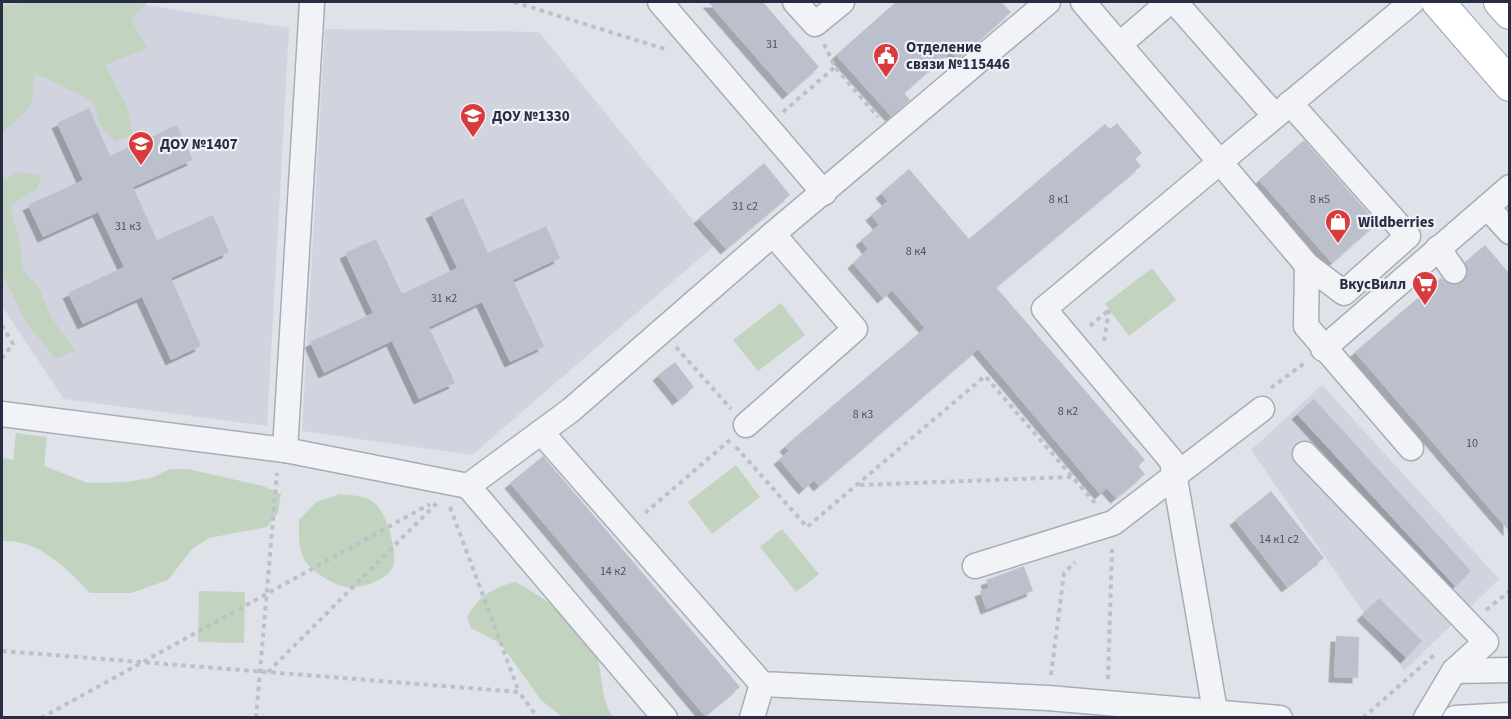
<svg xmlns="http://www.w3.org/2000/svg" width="1511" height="719" font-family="'Source Sans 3',sans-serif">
<defs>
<filter id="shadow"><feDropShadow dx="-5.5" dy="5.5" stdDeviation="0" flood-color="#0004"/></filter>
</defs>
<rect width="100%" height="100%" fill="#dfe2e9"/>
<g fill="#d1d4df">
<path d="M2,2h126l161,26 -22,398 -203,-27 -62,-93z"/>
<path d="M325,29l214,3 175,214 -242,209 -170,-24z"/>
<path d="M1322,385l177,194 -95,92 -153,-221z"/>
</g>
<g fill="#c2d4c0">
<path d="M35,2h113l-17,18 17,28 -43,17 22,42 6,27 -18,8 -16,-18 -5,-22 -59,-29 -4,33 -29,28v-128z"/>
<path d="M18,172l23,4 -4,13 -27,17 9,33 4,31 16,17 12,30 24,34 -19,8 -32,-39 -17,-38 -5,-4v-98z"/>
<path d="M1152,268l24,32 -47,36 -24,-32z"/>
<path d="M781,303l24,32 -47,36 -25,-31z"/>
<path d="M16,433l31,4 -3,29 44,17 38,-1 25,-4 19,-9h18l75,17 18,8 -3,19 -11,14 -58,11 -17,11 -24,31 -37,13h-41c-23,-25 -52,-54 -88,-52v-83l11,2z"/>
<path d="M736,465l24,32 -48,37 -24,-32z"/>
<path d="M340,494c29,3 37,3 48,32 3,11 8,25 6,37 -3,16 -31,26 -46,24 -14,-1 -35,-15 -43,-26 -7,-12 -6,-28 -6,-41l17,-18z"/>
<path d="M782,529l37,45 -23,18 -36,-45z"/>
<path d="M515,582c26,13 76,47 83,78 5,19 3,43 16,57h-52l-21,-17 -41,-57 -29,-15 -4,-10c9,-20 27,-31 48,-36z"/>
<path d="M199,591l46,1 -1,51 -46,-1z"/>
</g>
<g fill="#bcc0cd" filter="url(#shadow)">
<path d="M708,2h55l56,65 -31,27z"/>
<path d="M896,2h105l10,10 -53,47 -7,-8 -47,42 6,7 -19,16 -55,-61z"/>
<path d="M89,108l21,48 67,-31 16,35 -60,27 24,53 56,-25 16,37 -58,26 30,68 -30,14 -29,-63 -59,27 -15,-31 56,-26 -26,-55 -55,25 -15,-32 55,-25 -26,-57z"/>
<path d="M1117,123l25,30 -7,6 6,7 -145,121 149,173 -7,6 7,8 -29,24 -9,-10 -7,6 -122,-145 -159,137 -5,-6 -10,9 -25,-30 10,-8 -4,-5 140,-118 -33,-38 -9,8 -30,-35 15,-14 -7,-9 18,-15 -8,-10 17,-14 -7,-8 28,-24 60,70 136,-115 5,5z"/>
<path d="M1304,140l73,83 -45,40 -73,-83z"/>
<path d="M764,163l26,32 -64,54 -27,-31z"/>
<path d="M463,198l25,55 58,-27 14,32 -47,22 31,66 -34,16 -28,-60 -53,25 26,56 -36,16 -27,-58 -68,32 -14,-31 63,-29 -28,-60 31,-14 26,55 55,-26 -26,-55z"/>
<path d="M1485,245l24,28v258l-154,-179 86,-74 8,6 14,-2 5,-12 -3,-8z"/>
<path d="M675,362l19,25 -16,13 -20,-25z"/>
<path d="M1314,399l157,172 -16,15 -158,-172z"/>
<path d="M543,456l197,231 -35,29 -195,-233z"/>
<path d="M1271,491l53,67 -37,29 -52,-67z"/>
<path d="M1024,566l9,25 -47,18 -6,-18 9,-3 -3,-8z"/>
<path d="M1379,598l43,43 -16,17 -44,-43z"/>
<path d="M1336,636l23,1 -1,41 -24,-1z"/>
</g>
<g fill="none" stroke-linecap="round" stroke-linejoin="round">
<defs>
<g id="minor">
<path d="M660,2l164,191"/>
<path d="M795,2l20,22 27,-22"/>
<path d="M1083,2l137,160 192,-160"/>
<path d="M1175,2l100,114"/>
<path d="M1120,44l49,-42"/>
<path d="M1487,207l23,25"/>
<path d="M1438,248l16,23"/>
<path d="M1307,265l-1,61 105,122"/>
<path d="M1323,349l187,-162"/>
<path d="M2,414l283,36 183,36 197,232"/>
<path d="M746,425l109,-96 -82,-95"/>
<path d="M541,432l221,252 286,14 232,20"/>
<path d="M285,450l27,-448"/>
<path d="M1305,454l181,188 -32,29 -28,47"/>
<path d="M468,486l103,-76 202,-176 275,-232"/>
<path d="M975,566l138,-43 149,-114"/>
<path d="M1454,671l56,-1"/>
<path d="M1215,711l-43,-250 -128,-152 176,-147 87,103 37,28 64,-57 -118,-133"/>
<path d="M752,718l10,-34"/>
<path d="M1455,718l55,-3"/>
</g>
<g id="major">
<path d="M1438,2l72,83"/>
<path d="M1500,2l10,11"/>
</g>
</defs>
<use href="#minor" stroke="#a8acb7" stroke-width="27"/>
<use href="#major" stroke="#9ea4b6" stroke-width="34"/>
<g stroke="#bdc0c8" stroke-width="4" stroke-dasharray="4.5 4.5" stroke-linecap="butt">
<path d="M514,2l154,48"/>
<path d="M824,44l11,23 43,50"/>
<path d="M783,112l52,-45"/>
<path d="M2,325l11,19 -11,14"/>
<path d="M1090,326l19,-16"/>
<path d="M1104,341l5,-31"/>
<path d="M676,347l55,62"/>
<path d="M1271,388l35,-26"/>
<path d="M736,447l71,80 178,-151 110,127"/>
<path d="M860,485l211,-8"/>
<path d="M450,507l69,185"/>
<path d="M645,513l85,-73"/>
<path d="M1486,610l24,-19"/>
<path d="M2,651l517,41 19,26"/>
<path d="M268,672l169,-169"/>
<path d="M1051,675l13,-102 11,-11"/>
<path d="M1108,679l4,-130"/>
<path d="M41,718l389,-214"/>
<path d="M256,718l21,-245"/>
<path d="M1363,718l72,-64"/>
</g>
<use href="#minor" stroke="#f2f3f7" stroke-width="24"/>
<use href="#major" stroke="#fff" stroke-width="32"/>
</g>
<defs>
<symbol id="civic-pin" viewBox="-11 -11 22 30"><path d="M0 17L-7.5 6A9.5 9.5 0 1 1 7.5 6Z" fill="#d73b3c" stroke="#eff1f7"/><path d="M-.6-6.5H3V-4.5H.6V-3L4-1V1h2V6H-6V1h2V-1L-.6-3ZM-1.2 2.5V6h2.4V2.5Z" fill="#fff"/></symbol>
<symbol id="school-pin" viewBox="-11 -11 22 30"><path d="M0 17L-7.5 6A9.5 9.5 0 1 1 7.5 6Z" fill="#d73b3c" stroke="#eff1f7"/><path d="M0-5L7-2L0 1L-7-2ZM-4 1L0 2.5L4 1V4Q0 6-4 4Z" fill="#fff"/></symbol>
<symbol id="shop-pin" viewBox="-11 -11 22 30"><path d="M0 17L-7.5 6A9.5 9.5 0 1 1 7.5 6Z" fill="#d73b3c" stroke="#eff1f7"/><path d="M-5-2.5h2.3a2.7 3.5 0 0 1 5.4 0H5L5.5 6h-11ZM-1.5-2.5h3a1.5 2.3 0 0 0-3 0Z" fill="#fff"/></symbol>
<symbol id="supermarket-pin" viewBox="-11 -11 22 30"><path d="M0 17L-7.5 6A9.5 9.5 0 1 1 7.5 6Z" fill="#d73b3c" stroke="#eff1f7"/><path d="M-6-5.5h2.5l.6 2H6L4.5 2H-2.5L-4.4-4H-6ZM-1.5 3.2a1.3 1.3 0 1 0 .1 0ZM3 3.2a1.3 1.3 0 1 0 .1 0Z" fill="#fff"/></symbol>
</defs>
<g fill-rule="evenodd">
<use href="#civic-pin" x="871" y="41" width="30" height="40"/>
<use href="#school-pin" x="458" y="101" width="30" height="40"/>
<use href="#school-pin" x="126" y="129" width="30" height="40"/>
<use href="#shop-pin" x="1323" y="207" width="30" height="40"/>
<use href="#supermarket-pin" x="1410" y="269" width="30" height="40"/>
</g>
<g text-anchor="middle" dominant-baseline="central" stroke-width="4.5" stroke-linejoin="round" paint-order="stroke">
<g font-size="12" fill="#4c5265">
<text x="772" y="44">31</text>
<text x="1059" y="199">8 к1</text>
<text x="1320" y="199">8 к5</text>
<text x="745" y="206">31 с2</text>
<text x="128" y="226">31 к3</text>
<text x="916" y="251">8 к4</text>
<text x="444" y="298">31 к2</text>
<text x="1068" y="411">8 к2</text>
<text x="863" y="414">8 к3</text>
<text x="1472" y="443">10</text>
<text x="1279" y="539">14 к1 с2</text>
<text x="613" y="571">14 к2</text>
</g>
<g font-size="15" font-weight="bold" fill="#272d42" stroke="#eff1f7" text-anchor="start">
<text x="906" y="47">Отделение<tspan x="906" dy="17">связи №115446</tspan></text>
<text x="492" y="116">ДОУ №1330</text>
<text x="160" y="144">ДОУ №1407</text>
<text x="1358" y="222">Wildberries</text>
<text x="1406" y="284" text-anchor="end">ВкусВилл</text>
</g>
</g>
<rect width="1511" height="719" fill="none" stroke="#272d42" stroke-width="6"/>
</svg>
